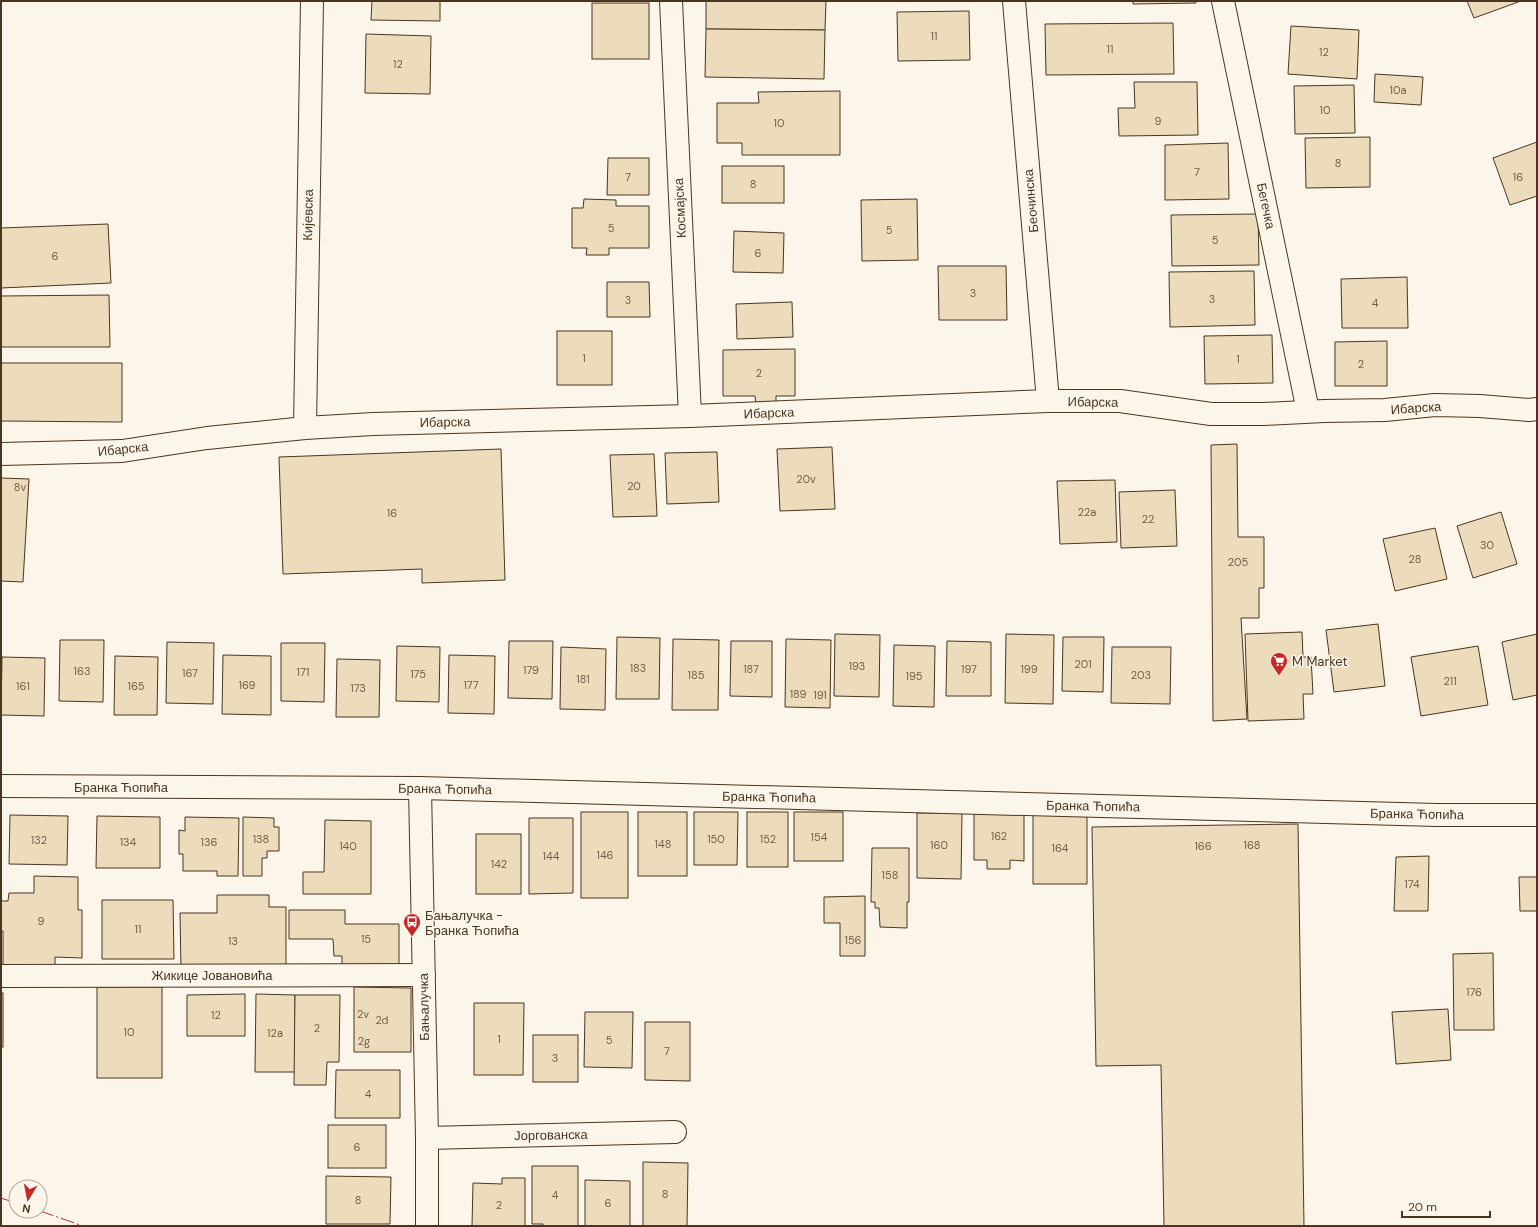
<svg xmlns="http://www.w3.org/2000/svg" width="1538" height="1227" font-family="'DM Sans',sans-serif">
<rect width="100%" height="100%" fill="#fbf6e9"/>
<g fill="#ecdcbc" stroke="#4a3520">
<path d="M372,1h68v20l-69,-1z"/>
<path d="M706,1h120l-1,29 -119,-1z"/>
<path d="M1133,1h63v2l-63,1z"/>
<path d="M1467,1h54l-47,17z"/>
<rect x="592" y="3" width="57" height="56"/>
<path d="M969,11l1,49 -72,1 -1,-49z"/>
<path d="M1173,23l1,51 -128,1 -1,-51z"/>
<path d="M1291,26l68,4 -2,49 -69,-5z"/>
<path d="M706,29l119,1 -1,49 -119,-2z"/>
<path d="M366,34l65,2 -1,58 -65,-1z"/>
<path d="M1375,74l48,3 -2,28 -47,-3z"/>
<path d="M1134,82h63l1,53 -79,1 -1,-28h17z"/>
<path d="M1354,85l1,48 -60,1 -1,-48z"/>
<path d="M840,91v64h-98v-12h-25v-40h42l-1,-11z"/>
<path d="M1370,137v50l-64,1 -1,-50z"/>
<path d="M1537,142v54l-27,9 -17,-47z"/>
<path d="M1228,143l1,56 -64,1v-55z"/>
<path d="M608,158h41v37h-42z"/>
<rect x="722" y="166" width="62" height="37"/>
<path d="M584,199l32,1v6h33v42h-40v7h-23l1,-7h-15v-40h11z"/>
<path d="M917,199l1,61 -56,1 -1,-61z"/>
<path d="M1258,214l1,51 -87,1 -1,-51z"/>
<path d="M108,224l3,59 -110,5v-60z"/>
<path d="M734,231l50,2 -1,40 -50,-1z"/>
<path d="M938,266h68l1,54h-68z"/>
<path d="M1254,271l1,54 -85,2 -1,-55z"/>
<path d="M1407,277l1,51h-66l-1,-49z"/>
<path d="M607,282h42l1,35h-43z"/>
<path d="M109,295l1,52h-109v-51z"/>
<path d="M792,302l1,35 -56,2 -1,-35z"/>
<rect x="557" y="331" width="55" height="54"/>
<path d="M1272,335l1,48 -68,1 -1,-48z"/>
<path d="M1387,341v45h-52v-44z"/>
<path d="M795,349v47h-19v8h-20l-1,-8h-32v-46z"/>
<path d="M1,363h121v59l-121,-1z"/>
<path d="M1237,444l1,93h26v51h-5v30h-18l6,101 -34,2 -2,-276z"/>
<path d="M832,447l3,62 -55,2 -3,-62z"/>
<path d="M501,449l4,131 -83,3v-14l-139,5 -4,-117z"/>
<path d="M717,452l2,50 -52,2 -2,-51z"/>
<path d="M654,454l3,62 -44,1 -3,-62z"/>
<path d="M1,478l28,1 -6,103 -22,-1z"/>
<path d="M1115,480l2,62 -57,2 -3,-63z"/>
<path d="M1175,490l2,56 -56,2 -2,-56z"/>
<path d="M1501,512l16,52 -44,14 -16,-52z"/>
<path d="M1435,528l12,51 -52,12 -12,-52z"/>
<path d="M1378,624l7,62 -51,6 -8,-62z"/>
<path d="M1302,632l1,25h8l2,37h-10l1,25 -56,2 -3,-87z"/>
<path d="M835,634l45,1 -1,62 -45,-1z"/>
<path d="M1006,634l48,1 -1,69 -48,-1z"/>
<path d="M1537,634v61l-24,5 -11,-58z"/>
<path d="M617,637l43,1 -1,61h-43z"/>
<path d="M1063,637h41l-1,55 -41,-1z"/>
<path d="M673,639l46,1 -1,70h-46z"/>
<path d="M786,639l45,1 -1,68 -45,-1z"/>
<path d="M60,640h44l-1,62 -44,-1z"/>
<path d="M509,641h44l-1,58 -44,-1z"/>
<path d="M731,641h41v56l-42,-1z"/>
<path d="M947,641l44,1v54h-45z"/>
<path d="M167,642l47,1 -1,61 -47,-1z"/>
<path d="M281,643h44l-1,59 -43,-1z"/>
<path d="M894,645l41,1 -1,61 -41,-1z"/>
<path d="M397,646l43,1 -1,55 -43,-1z"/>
<path d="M1478,646l10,59 -67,11 -10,-59z"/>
<path d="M561,647l45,2 -1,61 -45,-1z"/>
<path d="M1112,647h59l-1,57 -59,-1z"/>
<path d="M223,655l48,1v59l-49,-1z"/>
<path d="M449,655l46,1 -1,58 -46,-1z"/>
<path d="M115,656l43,1 -1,58h-43z"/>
<path d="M2,657l43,1 -1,58 -43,-1z"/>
<path d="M337,659l43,1 -1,57h-43z"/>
<rect x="581" y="812" width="47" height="86"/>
<rect x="638" y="812" width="49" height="64"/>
<path d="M694,812h44l-1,53h-43z"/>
<rect x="747" y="812" width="41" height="55"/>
<rect x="794" y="812" width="49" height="49"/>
<path d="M974,812l50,1v48l-14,-1v9h-23v-9h-13z"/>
<path d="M1087,812v72h-54v-71z"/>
<path d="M917,813h45l-1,66 -44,-1z"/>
<path d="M10,815l58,1 -1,49 -58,-1z"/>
<path d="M97,816l63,1v51h-64z"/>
<path d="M185,817l54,1 -1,58h-21v-5h-34v-17h-4v-24l6,1z"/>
<path d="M243,817l31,1v9h5v24h-12v7h-5v18h-19z"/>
<path d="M529,818h44v75l-44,1z"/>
<path d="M325,820l46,1v73h-68v-22h21z"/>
<path d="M1298,824l6,402h-140l-3,-161 -65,1 -4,-239z"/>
<rect x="476" y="834" width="45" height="60"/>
<path d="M872,848h37v54h-2v26l-27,-1 -1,-19h-4v-6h-4z"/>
<path d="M1429,856l-1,55h-34l2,-54z"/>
<path d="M34,876l44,1v33h4v48l-27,-1v14h-52v-40h-2v-30h7l1,-8h25z"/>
<path d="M1519,877h18v34h-17z"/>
<path d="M217,895h52v12h17v61l-105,1 -1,-56h37z"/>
<path d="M865,896v60h-25v-33h-16v-26z"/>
<path d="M102,900h71l1,59h-72z"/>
<path d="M289,910h56v14h54v44h-57v-12h-8l-1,-17h-44z"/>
<path d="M1493,953l1,77h-40l-1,-76z"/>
<rect x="97" y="987" width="65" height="91"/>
<path d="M354,987l57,1v64h-57z"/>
<rect x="1" y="993" width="2" height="54"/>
<path d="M245,994v42h-58v-41z"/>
<path d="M256,994l39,1v77h-40z"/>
<path d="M295,995h45l-1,67h-12l-1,23h-32z"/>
<path d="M474,1003h50l-1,72h-49z"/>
<path d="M1448,1009l3,51 -55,4 -4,-52z"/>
<path d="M585,1012h48l-1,56 -48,-1z"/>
<path d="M645,1022h45v59l-45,-1z"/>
<rect x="533" y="1035" width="45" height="47"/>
<path d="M336,1070h64v48h-65z"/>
<rect x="328" y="1125" width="58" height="43"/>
<path d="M643,1162l45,1 -1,63h-44z"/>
<path d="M532,1166h46v60h-35v-2h-11z"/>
<path d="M326,1176l65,1 -1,47h-64z"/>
<path d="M502,1178h23v48h-53l1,-43 29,1z"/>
<path d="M585,1180l45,1v45h-45z"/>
</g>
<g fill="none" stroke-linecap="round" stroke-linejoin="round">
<defs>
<g id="minor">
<path d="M671,1l19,415"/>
<path d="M1014,1l34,400"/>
<path d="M1223,1l85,410"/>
<path d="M305,428l7,-427"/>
<path d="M1,454l121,-3 85,-13 98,-10 68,-4 317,-8 358,-15h72l91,13h53l60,-3 61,-1 50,-5 45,1 49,4 8,-1"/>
<path d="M1,786l419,2 1017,27h100"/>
<path d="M420,788l7,350v88"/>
<path d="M1,976l423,-1"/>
<path d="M427,1138l248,-6"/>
</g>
</defs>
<use href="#minor" stroke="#4a3520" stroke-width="24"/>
<use href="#minor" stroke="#fbf6e9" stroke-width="22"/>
<g stroke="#c62828" stroke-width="1" stroke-dasharray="14 3 2 3" stroke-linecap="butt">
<path d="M1,1198l15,5"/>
<path d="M40,1211l43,15"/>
</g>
</g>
<defs>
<symbol id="supermarket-pin" viewBox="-11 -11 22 30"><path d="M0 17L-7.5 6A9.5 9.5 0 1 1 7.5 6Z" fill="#c62828" stroke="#fbf6e9"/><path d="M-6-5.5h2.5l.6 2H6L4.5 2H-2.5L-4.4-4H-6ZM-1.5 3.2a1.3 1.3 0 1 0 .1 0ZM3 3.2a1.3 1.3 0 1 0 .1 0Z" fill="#fff"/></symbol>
<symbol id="bus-pin" viewBox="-11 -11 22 30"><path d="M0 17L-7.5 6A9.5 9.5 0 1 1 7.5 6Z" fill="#c62828" stroke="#fbf6e9"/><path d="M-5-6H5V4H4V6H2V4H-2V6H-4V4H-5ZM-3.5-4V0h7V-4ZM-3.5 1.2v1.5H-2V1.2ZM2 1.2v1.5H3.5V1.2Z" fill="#fff"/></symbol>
</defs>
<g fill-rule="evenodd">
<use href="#supermarket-pin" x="1269" y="651" width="20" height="27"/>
<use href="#bus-pin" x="402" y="912" width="20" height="27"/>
</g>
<g text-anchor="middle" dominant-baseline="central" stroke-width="3" stroke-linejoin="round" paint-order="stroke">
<g font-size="11" fill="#725f47">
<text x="934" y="36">11</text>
<text x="1110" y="49">11</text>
<text x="1324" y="52">12</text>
<text x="398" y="64">12</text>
<text x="1398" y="90">10a</text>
<text x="1325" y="110">10</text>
<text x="1158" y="121">9</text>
<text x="779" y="123">10</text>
<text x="1338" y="163">8</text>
<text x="1197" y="172">7</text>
<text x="628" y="177">7</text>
<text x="1518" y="177">16</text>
<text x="753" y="184">8</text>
<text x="611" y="228">5</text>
<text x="889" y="230">5</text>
<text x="1215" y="240">5</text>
<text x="758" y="253">6</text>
<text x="55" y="256">6</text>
<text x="973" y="293">3</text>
<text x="1212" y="299">3</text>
<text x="628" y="300">3</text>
<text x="1375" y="303">4</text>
<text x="584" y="358">1</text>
<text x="1238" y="359">1</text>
<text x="1361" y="364">2</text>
<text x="759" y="373">2</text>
<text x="806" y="479">20v</text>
<text x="634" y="486">20</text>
<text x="20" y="487">8v</text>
<text x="1087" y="512">22a</text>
<text x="392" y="513">16</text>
<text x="1148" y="519">22</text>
<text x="1487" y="545">30</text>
<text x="1415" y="559">28</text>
<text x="1238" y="562">205</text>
<text x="1083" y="664">201</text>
<text x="857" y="666">193</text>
<text x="638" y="668">183</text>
<text x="751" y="669">187</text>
<text x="969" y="669">197</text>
<text x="1029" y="669">199</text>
<text x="531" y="670">179</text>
<text x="82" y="671">163</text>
<text x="303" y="672">171</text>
<text x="190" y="673">167</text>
<text x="418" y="674">175</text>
<text x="696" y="675">185</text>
<text x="1141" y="675">203</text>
<text x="914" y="676">195</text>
<text x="583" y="679">181</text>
<text x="1450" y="681">211</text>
<text x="247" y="685">169</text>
<text x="471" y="685">177</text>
<text x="23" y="686">161</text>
<text x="136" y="686">165</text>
<text x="358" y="688">173</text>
<text x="798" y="694">189</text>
<text x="820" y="695">191</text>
<text x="999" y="836">162</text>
<text x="819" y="837">154</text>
<text x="261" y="839">138</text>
<text x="716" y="839">150</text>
<text x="768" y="839">152</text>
<text x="39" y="840">132</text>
<text x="128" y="842">134</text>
<text x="209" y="842">136</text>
<text x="663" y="844">148</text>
<text x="939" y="845">160</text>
<text x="1252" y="845">168</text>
<text x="348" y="846">140</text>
<text x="1203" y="846">166</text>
<text x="1060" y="848">164</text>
<text x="605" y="855">146</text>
<text x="551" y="856">144</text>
<text x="499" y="864">142</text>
<text x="890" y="875">158</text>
<text x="1412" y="884">174</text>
<text x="41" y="921">9</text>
<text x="138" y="929">11</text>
<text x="366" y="939">15</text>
<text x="853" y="940">156</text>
<text x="233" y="941">13</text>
<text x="1474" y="992">176</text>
<text x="363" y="1014">2v</text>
<text x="216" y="1015">12</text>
<text x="382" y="1020">2d</text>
<text x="317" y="1028">2</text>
<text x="129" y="1032">10</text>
<text x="275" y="1033">12a</text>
<text x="499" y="1039">1</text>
<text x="609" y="1040">5</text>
<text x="364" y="1041">2g</text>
<text x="667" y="1051">7</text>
<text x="555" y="1058">3</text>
<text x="368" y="1094">4</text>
<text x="357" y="1147">6</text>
<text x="665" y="1194">8</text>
<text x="555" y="1195">4</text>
<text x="358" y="1200">8</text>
<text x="608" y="1203">6</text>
<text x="499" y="1205">2</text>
</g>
<g font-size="13" fill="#4a3520" stroke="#fbf6e9">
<text transform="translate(1031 201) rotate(-95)">Беочинска</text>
<text transform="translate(1266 206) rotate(78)">Бегечка</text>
<text transform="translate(680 208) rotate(-93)">Космајска</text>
<text transform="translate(308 215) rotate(-89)">Кијевска</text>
<text transform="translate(1093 402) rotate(1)">Ибарска</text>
<text transform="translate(1416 408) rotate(-4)">Ибарска</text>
<text transform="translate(769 413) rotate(-2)">Ибарска</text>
<text transform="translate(445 422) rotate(-1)">Ибарска</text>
<text transform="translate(123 449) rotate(-6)">Ибарска</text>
<text x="121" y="787">Бранка Ћопића</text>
<text transform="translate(445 789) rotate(1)">Бранка Ћопића</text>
<text transform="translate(769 797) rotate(1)">Бранка Ћопића</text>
<text transform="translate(1093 806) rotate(1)">Бранка Ћопића</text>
<text transform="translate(1417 814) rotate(1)">Бранка Ћопића</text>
<text x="212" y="975">Жикице Јовановића</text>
<text transform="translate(424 1007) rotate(-91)">Бањалучка</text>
<text transform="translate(551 1135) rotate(-1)">Јоргованска</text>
</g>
<g font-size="13" fill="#4a3520" stroke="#fbf6e9" text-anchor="start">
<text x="1292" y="661">M Market</text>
<text x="425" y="915">Бањалучка -<tspan x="425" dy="15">Бранка Ћопића</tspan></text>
</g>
</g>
<rect width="1538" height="1227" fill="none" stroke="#4a3520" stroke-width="4"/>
<g transform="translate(28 1199) rotate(190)"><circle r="19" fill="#fbf6e9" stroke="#b4a999"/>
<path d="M0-3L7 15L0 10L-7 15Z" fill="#c62828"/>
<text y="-6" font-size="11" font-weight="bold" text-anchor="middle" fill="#4a3520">N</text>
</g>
<path d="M1402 1211v6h88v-6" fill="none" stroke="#4a3520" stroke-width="2"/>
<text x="1408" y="1211" font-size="12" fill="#4a3520" stroke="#fbf6e9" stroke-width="3" paint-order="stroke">20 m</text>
</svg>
